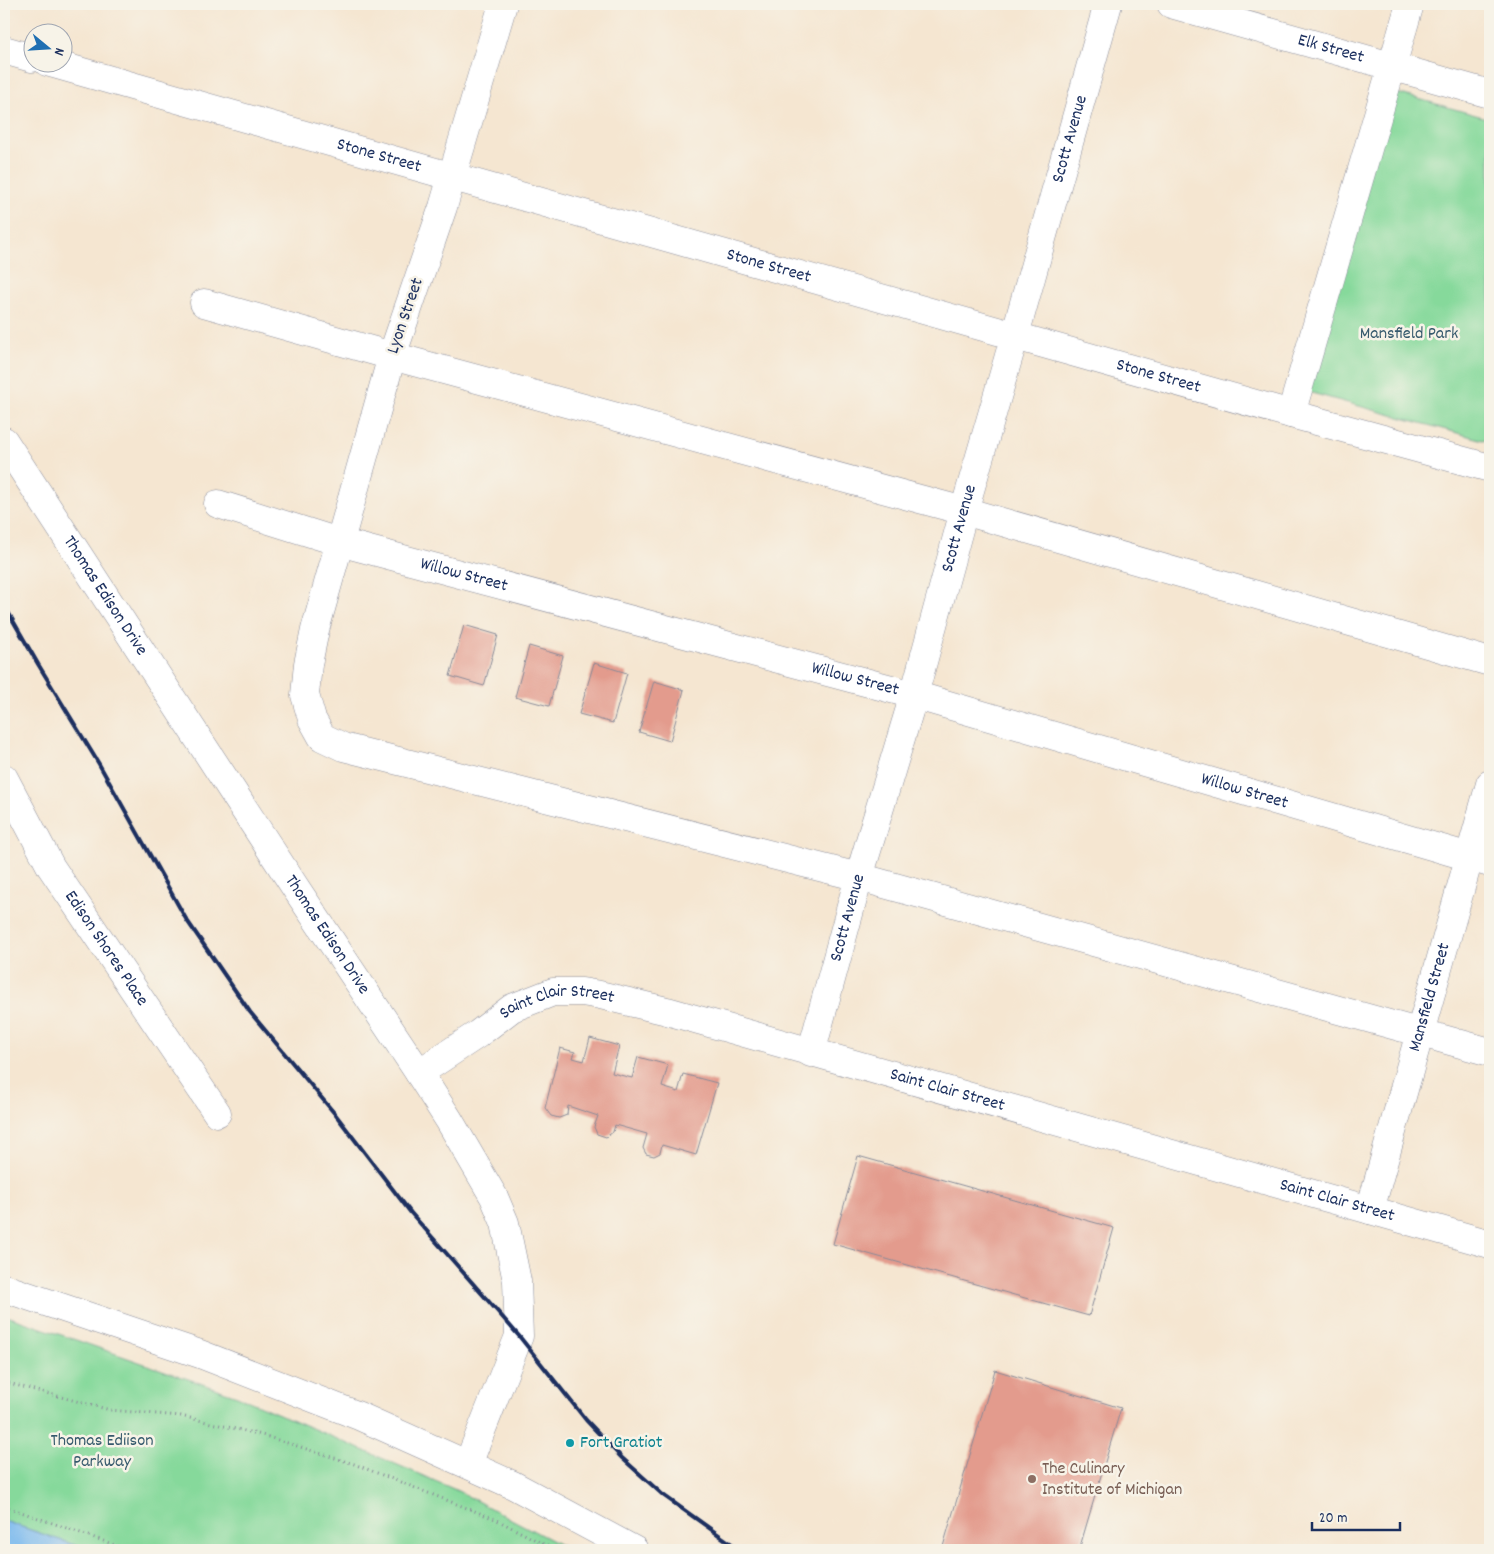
<svg xmlns="http://www.w3.org/2000/svg" width="1494" height="1554" font-family="Dekko,sans-serif">
<rect width="100%" height="100%" fill="#f7f3e8"/>
<filter id="ink" filterUnits="userSpaceOnUse"><feTurbulence type="fractalNoise" baseFrequency=".02" numOctaves="2"/><feDisplacementMap in="SourceGraphic" scale="10" xChannelSelector="R" yChannelSelector="G"/><feConvolveMatrix kernelMatrix="1 2 1 2 8 2 1 2 1" color-interpolation-filters="sRGB"/></filter>
<filter id="wash" filterUnits="userSpaceOnUse"><feTurbulence type="fractalNoise" baseFrequency=".0096" numOctaves="4" result="noise"/><feDisplacementMap in="SourceGraphic" scale="20" xChannelSelector="R" yChannelSelector="G"/><feGaussianBlur stdDeviation="1.12" result="paint"/><feColorMatrix in="noise" values="0 0 0 0 0 0 0 0 0 0 0 0 0 0 0 0 0 1.4 0 .05"/><feComposite in="paint" operator="in"/></filter>
<g filter="url(#wash)">
<rect width="100%" height="100%" fill="#f5e6d1"/>
<g fill="#86d99b" stroke="#50847c">
<path d="M1390,91l100,28v323l-182,-50z"/>
<path d="M4,1315l233,81 219,94 114,60h-481l-85,-29z"/>
</g>
<path fill="#7ab9ee" stroke="#4a74a6" d="M4,1521l85,29h-85z"/>
<g id="blocks">
<g fill="#e39b8d">
<path d="M464,625l34,10 -14,51 -34,-10z"/>
<path d="M529,646l34,10 -14,50 -34,-9z"/>
<path d="M594,663l33,10 -14,50 -34,-9z"/>
<path d="M654,681l30,9 -14,51 -31,-9z"/>
<path d="M590,1038l29,8 -7,27 20,5 6,-21 30,8 -6,22 16,5 5,-18 34,9 -21,72 -34,-10 -2,8 -6,3 -8,-2 -3,-6 4,-14 -32,-9 -2,7 -7,5 -9,-3 -3,-7 4,-11 -30,-10 -1,9 -8,3 -8,-2 -6,-8 15,-60 15,4 -2,6 11,3z"/>
<path d="M858,1156l256,72 -25,88 -256,-72z"/>
<path d="M995,1370l126,38 -42,142h-137z"/>
</g>
</g>
</g>
<g filter="url(#ink)">
<use href="#blocks" fill-opacity="0" stroke="#888a98" stroke-width="1"/>
<g fill="none" stroke-linecap="round" stroke-linejoin="round">
<defs>
<g id="minor">
<path d="M503,4l-60,203 -51,149 -77,274 -7,34 -3,31 7,24 10,18 21,10 516,130 631,175"/>
<path id="s1" d="M1171,4l319,90"/>
<path d="M4,50l28,8"/>
<path id="s2" d="M47,62l1244,352 199,54"/>
<path d="M204,303l188,53 572,155 526,151"/>
<path d="M1291,414l119,-410"/>
<path id="s3" d="M4,441l293,449 122,183 30,47 45,77 11,26 12,58 2,55 -51,128"/>
<path id="s4" d="M218,504l121,38 575,153 576,168"/>
<path id="s5" d="M4,778l47,89 166,246"/>
<path id="s6" d="M811,1053l48,-176 55,-182 50,-184 51,-176 93,-331"/>
<path id="s7" d="M419,1073l59,-39 34,-26 41,-16h29l18,3 67,16 823,233"/>
<path id="s8" d="M1370,1210l120,-426"/>
<path d="M4,1288l196,66 159,62 154,69 121,65"/>
</g>
</defs>
<use href="#minor" stroke="#888a98" stroke-width="29"/>
<g stroke="#888a98" stroke-width="3" stroke-dasharray="1 4" stroke-linecap="butt">
<path d="M4,1382l106,28 71,6 81,19 92,29 141,55 60,31"/>
<path d="M4,1506l125,44"/>
</g>
<use href="#minor" stroke="#fff" stroke-width="28"/>
<path stroke="#1b2f5e" stroke-width="4" d="M4,605l34,59 61,100 87,155 64,93 85,102 76,99 108,123 67,84 36,38 41,37 77,55"/>
</g>
</g>
<circle fill="#0f9aa8" stroke="#f7f3e8" stroke-width="2" cx="570" cy="1443" r="5"/>
<circle fill="#8d6e63" stroke="#f7f3e8" stroke-width="2" cx="1032" cy="1479" r="5"/>
<g text-anchor="middle" dominant-baseline="central" stroke-width="5" stroke-linejoin="round" paint-order="stroke">
<g font-size="18" fill="#1b2f5e" stroke="#f7f3e8">
<text stroke="none"><textPath href="#s1" startOffset="166">Elk Street</textPath></text>
<text stroke="none"><textPath href="#s6" startOffset="950">Scott Avenue</textPath></text>
<text stroke="none"><textPath href="#s2" startOffset="345">Stone Street</textPath></text>
<text stroke="none"><textPath href="#s2" startOffset="750">Stone Street</textPath></text>
<text transform="translate(406 316) rotate(-71)">Lyon Street</text>
<text stroke="none"><textPath href="#s2" startOffset="1155">Stone Street</textPath></text>
<text stroke="none"><textPath href="#s6" startOffset="545">Scott Avenue</textPath></text>
<text stroke="none"><textPath href="#s4" startOffset="256">Willow Street</textPath></text>
<text stroke="none"><textPath href="#s3" startOffset="185">Thomas Edison Drive</textPath></text>
<text stroke="none"><textPath href="#s4" startOffset="661">Willow Street</textPath></text>
<text stroke="none"><textPath href="#s4" startOffset="1066">Willow Street</textPath></text>
<text stroke="none"><textPath href="#s6" startOffset="140">Scott Avenue</textPath></text>
<text stroke="none"><textPath href="#s3" startOffset="590">Thomas Edison Drive</textPath></text>
<text stroke="none"><textPath href="#s5" startOffset="199">Edison Shores Place</textPath></text>
<text stroke="none"><textPath href="#s8" startOffset="221">Mansfield Street</textPath></text>
<text stroke="none"><textPath href="#s7" startOffset="160">Saint Clair Street</textPath></text>
<text stroke="none"><textPath href="#s7" startOffset="565">Saint Clair Street</textPath></text>
<text stroke="none"><textPath href="#s7" startOffset="970">Saint Clair Street</textPath></text>
</g>
<g font-size="18" fill="#365a6d" stroke="#f7f3e8">
<text x="1409" y="334">Mansfield Park</text>
<text x="102" y="1441">Thomas Ediison<tspan x="102" dy="21">Parkway</tspan></text>
</g>
<g font-size="18" fill="#0d838f" stroke="#f7f3e8" text-anchor="start">
<text x="580" y="1443">Fort Gratiot</text>
</g>
<g font-size="18" fill="#785e54" stroke="#f7f3e8" text-anchor="start">
<text x="1042" y="1469">The Culinary<tspan x="1042" dy="21">Institute of Michigan</tspan></text>
</g>
</g>
<rect width="1494" height="1554" fill="none" stroke="#f7f3e8" stroke-width="20"/>
<g transform="translate(48 48) rotate(108)"><circle r="24" fill="#f7f3e8" stroke="#9fa5b1"/>
<path d="M0-4L9 19L0 12L-9 19Z" fill="#1f6fb2"/>
<text y="-8" font-size="14" font-weight="bold" text-anchor="middle" fill="#1b2f5e">N</text>
</g>
<path d="M1312 1522v8h88v-8" fill="none" stroke="#1b2f5e" stroke-width="2.5"/>
<text x="1319" y="1522" font-size="15" fill="#1b2f5e" stroke="#f7f3e8" stroke-width="4" paint-order="stroke">20 m</text>
</svg>
